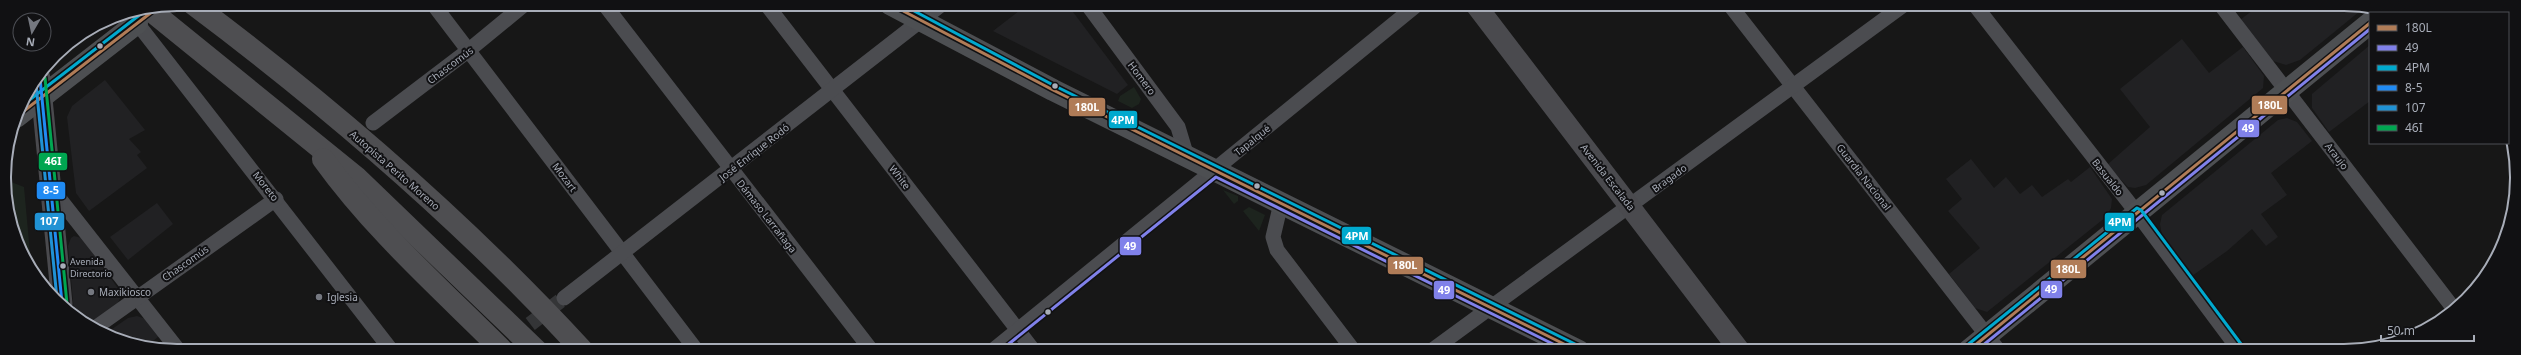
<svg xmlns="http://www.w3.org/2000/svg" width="2521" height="355" font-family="'Noto Sans',sans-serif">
<rect width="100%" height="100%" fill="#171717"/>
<g fill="#212123">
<path d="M1028,4h39l61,81 -11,9 -124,-63z"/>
<path d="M2261,4h94l10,3 -65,53 -14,5 -13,-4 -33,-41z"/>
<path d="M2182,39l27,34 34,-26 21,29 -1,12 -117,97 -11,3 -7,-1 -21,-22 43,-38 -30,-38z"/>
<path d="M2370,45v56l-41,31 -17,-24v-14z"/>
<path d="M105,80l40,50 -16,9 12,13 -4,3 10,13 -58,43 -13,-18 -9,-76 5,-11z"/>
<path d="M2287,118l10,4 15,19 -41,32 16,22 -26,19 17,23 -12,9 -14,-17 -25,22 -35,25 -30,-41 -2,-11 2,-9 116,-95z"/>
<path d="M1971,159l23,29 12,-11 14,17 12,-9 10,12 26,-18 3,3 19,-15 22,32 -1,9 -5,9 -119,95 -12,-4 -26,-34 31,-26 -32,-37 14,-12 -16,-20z"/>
<path d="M157,203l16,21 -45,36 -18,-23z"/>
<path d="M74,236l8,2 40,56 -4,9 -29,21 -15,-12 -6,-66 3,-8z"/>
<path d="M137,316l9,3 13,17 -12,10 -42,-12 23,-16z"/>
</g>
<g fill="#1d241e">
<path d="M1134,87l7,12 -2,5 -7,4 -14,-7 2,-5z"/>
<path d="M6,180l18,7 7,77 -18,-31z"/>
<path d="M1223,190l15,6v5l-4,3z"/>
<path d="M1249,207l16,8 -6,16 -16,-20z"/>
</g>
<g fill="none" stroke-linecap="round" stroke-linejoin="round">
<path stroke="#343537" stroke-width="15" stroke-dasharray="15 8" stroke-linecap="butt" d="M512,338l52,-40"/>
<g stroke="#4b4c50" stroke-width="15">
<path d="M433,4l264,347"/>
<path d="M604,4l268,347"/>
<path d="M766,4l268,347"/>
<path d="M1087,4l91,123 9,30"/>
<path d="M1729,4l270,347"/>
<path d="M1974,4l163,209 103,138"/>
<path d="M2220,4l234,305"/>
<path d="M137,23l255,328"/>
<path d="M373,123l96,-73 56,-46"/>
<path d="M51,188l128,163"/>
<path d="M1281,203l-8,34 4,13 77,101"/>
<path d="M564,298l378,-294"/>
<path d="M95,328l181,-129"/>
<path d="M992,351l426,-347"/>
<path d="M1431,351l474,-347"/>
</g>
<g stroke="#4a4a4e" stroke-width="21">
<path d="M1475,4l265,347"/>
<path d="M40,78l22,226"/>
</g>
<g stroke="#4d4f52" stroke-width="22">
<path d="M890,4l163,86 526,261"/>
<path d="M2383,13l1,-1"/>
<path d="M16,117l121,-94"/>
<path d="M1968,351l402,-328"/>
</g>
<g stroke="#4e4e51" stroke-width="22">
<path d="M193,4c139,104 272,219 390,347"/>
<path d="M150,10l206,167 181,174"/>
<path d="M323,159c51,71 118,130 180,192"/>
</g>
<defs>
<g id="bus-1">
<path d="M890,4l163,86 525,261"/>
<path d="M16,117l141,-109"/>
<path d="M1968,351l402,-328"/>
</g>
<g id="bus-2">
<path d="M1000,351l216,-174 351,174"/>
<path d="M1976,351l394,-322"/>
</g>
<g id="bus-3">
<path d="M901,4l154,82 526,261"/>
<path d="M19,108l127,-98"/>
<path d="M1965,347l172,-139 4,2 103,138"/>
</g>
<path id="bus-4" d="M40,78l22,225"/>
<path id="bus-5" d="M36,84l21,215"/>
<path id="bus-6" d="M45,78l22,226"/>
</defs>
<use href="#bus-1" stroke="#111113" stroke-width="6"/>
<use href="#bus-2" stroke="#111113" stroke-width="6"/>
<use href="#bus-3" stroke="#111113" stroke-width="6"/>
<use href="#bus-4" stroke="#111113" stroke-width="6"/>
<use href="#bus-5" stroke="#111113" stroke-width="6"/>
<use href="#bus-6" stroke="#111113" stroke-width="6"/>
<use href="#bus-1" stroke="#b07c57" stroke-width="3"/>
<use href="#bus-2" stroke="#8081ea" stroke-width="3"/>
<use href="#bus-3" stroke="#00a9ce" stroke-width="3"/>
<use href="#bus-4" stroke="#208bf3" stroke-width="3"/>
<use href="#bus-5" stroke="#2092d4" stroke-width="3"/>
<use href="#bus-6" stroke="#00a651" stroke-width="3"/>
</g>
<g fill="#a8adb8" stroke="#111113" stroke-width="1.5">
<circle cx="100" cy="46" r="3.5"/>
<circle cx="1055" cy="86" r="3.5"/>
<circle cx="1257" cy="186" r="3.5"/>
<circle cx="2162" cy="193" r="3.5"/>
<circle cx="63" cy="266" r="3.5"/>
<circle cx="1048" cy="312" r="3.5"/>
</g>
<g fill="#757880" stroke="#111113" stroke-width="1.5">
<circle cx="91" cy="292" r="4"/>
<circle cx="319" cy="297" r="4"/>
</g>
<g text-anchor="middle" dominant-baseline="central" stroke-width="4" stroke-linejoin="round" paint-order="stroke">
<g font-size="9" fill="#a8adb8" stroke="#111113" text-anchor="start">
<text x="70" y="261">Avenida<tspan x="70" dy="12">Directorio</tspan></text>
</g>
<g font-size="10" fill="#a8adb8" stroke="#111113">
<text transform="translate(450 65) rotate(-37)">Chascomús</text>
<text transform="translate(1142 78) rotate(53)">Homero</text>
<text transform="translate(1252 140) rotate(-39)">Tapalqué</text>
<text transform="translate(754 152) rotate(-38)">José Enrique Rodó</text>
<text transform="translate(2337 156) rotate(53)">Araujo</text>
<text transform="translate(395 170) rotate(41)">Autopista Perito Moreno</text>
<text transform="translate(565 177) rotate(53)">Mozart</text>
<text transform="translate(900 177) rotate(52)">White</text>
<text transform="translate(1608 177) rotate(52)">Avenida Escalada</text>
<text transform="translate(1864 177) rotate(52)">Guardia Nacional</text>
<text transform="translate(2108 177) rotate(52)">Basualdo</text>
<text transform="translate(1669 178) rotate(-36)">Bragado</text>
<text transform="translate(266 186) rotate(52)">Moreto</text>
<text transform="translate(767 216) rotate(52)">Dámaso Larrañaga</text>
<text transform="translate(185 263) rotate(-35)">Chascomús</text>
</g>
<g font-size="10" fill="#a8adb8" stroke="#111113" text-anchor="start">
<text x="99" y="292">Maxikiosco</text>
<text x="327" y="297">Iglesia</text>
</g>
</g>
<path d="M0 0H2521V355H0ZM177 11H2344A166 166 0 0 1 2510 177V178A166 166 0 0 1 2344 344H177A166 166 0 0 1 11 178V177A166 166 0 0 1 177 11Z" fill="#111113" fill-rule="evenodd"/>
<path fill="none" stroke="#a8adb8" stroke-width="2" d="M177 11H2344A166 166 0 0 1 2510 177V178A166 166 0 0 1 2344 344H177A166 166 0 0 1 11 178V177A166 166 0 0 1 177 11Z"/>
<g stroke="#111113" stroke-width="1.5">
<rect x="2251" y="95" width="37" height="20" rx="4" fill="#b07c57"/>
<rect x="1068" y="97" width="38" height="20" rx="4" fill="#b07c57"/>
<rect x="1108" y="110" width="30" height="19" rx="4" fill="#00a9ce"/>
<rect x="2237" y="119" width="23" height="19" rx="4" fill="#8081ea"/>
<rect x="38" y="152" width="30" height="19" rx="4" fill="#00a651"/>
<rect x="36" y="181" width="30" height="19" rx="4" fill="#208bf3"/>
<rect x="34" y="212" width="31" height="19" rx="4" fill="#2092d4"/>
<rect x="2104" y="212" width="31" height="20" rx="4" fill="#00a9ce"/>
<rect x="1341" y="226" width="31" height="19" rx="4" fill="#00a9ce"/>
<rect x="1119" y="236" width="23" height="20" rx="4" fill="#8081ea"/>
<rect x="1387" y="256" width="37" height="19" rx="4" fill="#b07c57"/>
<rect x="2050" y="259" width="37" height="20" rx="4" fill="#b07c57"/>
<rect x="2040" y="280" width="23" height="19" rx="4" fill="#8081ea"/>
<rect x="1433" y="280" width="22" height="20" rx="4" fill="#8081ea"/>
</g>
<g font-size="11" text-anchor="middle" font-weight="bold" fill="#fff">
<text x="2270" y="109">180L</text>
<text x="1087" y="111">180L</text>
<text x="1123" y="124">4PM</text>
<text x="2248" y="132">49</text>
<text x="53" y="165">46I</text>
<text x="51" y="194">8-5</text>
<text x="49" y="225">107</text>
<text x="2120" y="226">4PM</text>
<text x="1357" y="240">4PM</text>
<text x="1130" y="250">49</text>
<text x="1405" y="269">180L</text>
<text x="2068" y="273">180L</text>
<text x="2051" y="293">49</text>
<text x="1444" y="294">49</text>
</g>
<rect x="2369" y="12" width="140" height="132" fill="#111113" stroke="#4d4f55"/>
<rect x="2377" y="25" width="20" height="6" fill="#b07c57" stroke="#4d4f55"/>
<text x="2405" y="32" font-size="12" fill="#a8adb8">180L</text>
<rect x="2377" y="45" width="20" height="6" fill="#8081ea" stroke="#4d4f55"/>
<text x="2405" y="52" font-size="12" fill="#a8adb8">49</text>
<rect x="2377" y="65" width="20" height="6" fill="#00a9ce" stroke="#4d4f55"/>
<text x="2405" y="72" font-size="12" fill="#a8adb8">4PM</text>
<rect x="2377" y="85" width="20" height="6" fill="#208bf3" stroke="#4d4f55"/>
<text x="2405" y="92" font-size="12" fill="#a8adb8">8-5</text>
<rect x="2377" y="105" width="20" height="6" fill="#2092d4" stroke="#4d4f55"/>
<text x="2405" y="112" font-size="12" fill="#a8adb8">107</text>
<rect x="2377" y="125" width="20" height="6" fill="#00a651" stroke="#4d4f55"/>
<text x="2405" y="132" font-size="12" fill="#a8adb8">46I</text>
<g transform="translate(32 32) rotate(189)"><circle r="19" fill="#111113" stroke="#4d4f55"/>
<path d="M0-3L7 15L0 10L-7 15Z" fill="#757880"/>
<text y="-6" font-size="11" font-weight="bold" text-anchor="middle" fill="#a8adb8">N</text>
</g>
<path d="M2381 335v6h93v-6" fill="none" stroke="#a8adb8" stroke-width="2"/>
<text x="2387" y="335" font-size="12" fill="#a8adb8" stroke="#111113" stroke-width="3" paint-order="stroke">50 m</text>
</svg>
